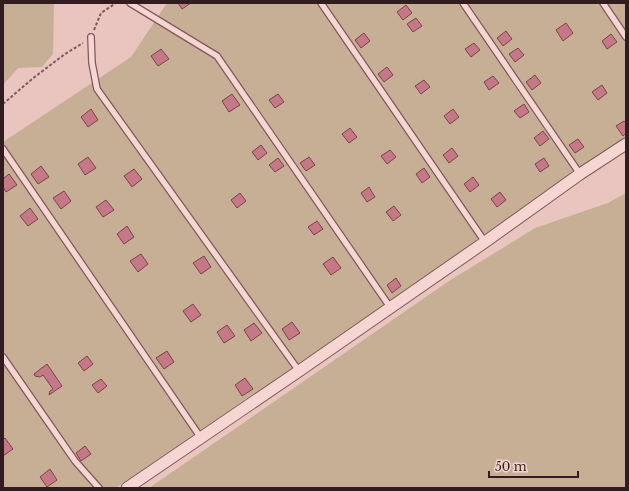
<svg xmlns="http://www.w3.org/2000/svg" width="629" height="491" font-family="'Libre Baskerville',serif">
<rect width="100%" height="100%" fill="#eac4bf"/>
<g fill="#c7af95">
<path d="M3,3h51l-1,51 -11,13 -24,1 -15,17z"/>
<path d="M167,3h459v139l-510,346h-113v-346l128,-85z"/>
<path d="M626,193v295h-477l300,-207 86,-53 73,-25z"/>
</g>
<g fill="#c57885" stroke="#7e414c">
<path d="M178,3h13l-9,6z"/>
<path d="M406,5l6,8 -9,7 -6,-8z"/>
<path d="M416,18l6,8 -9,6 -6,-8z"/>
<path d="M566,23l7,10 -10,8 -7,-11z"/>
<path d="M506,31l6,8 -9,7 -6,-8z"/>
<path d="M364,33l6,8 -9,7 -6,-8z"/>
<path d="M611,34l6,8 -10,7 -5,-8z"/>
<path d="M474,43l6,7 -9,7 -6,-8z"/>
<path d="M518,48l6,7 -9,7 -6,-8z"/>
<path d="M161,49l8,10 -11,7 -7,-10z"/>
<path d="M387,67l6,8 -9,7 -6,-8z"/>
<path d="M535,75l6,8 -9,7 -6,-8z"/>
<path d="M493,76l6,7 -10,7 -5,-8z"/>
<path d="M424,80l6,7 -9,7 -6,-8z"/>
<path d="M602,85l5,8 -9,7 -6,-8z"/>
<path d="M232,94l8,11 -11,7 -7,-11z"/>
<path d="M278,94l6,8 -9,6 -6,-8z"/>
<path d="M524,104l5,8 -9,6 -6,-7z"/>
<path d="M91,109l7,11 -10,7 -7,-10z"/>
<path d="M453,109l6,8 -9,7 -6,-8z"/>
<path d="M624,121l2,2v10l-3,3 -7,-10z"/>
<path d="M350,128l7,9 -8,6 -7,-9z"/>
<path d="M543,131l6,8 -9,7 -6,-8z"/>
<path d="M578,139l6,8 -9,6 -6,-8z"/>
<path d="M261,145l6,8 -9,7 -6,-8z"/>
<path d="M452,148l6,8 -9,7 -6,-8z"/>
<path d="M390,150l6,7 -9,7 -6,-8z"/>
<path d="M88,157l8,11 -11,7 -7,-11z"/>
<path d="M309,157l6,8 -9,6 -6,-8z"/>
<path d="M278,158l6,8 -9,6 -6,-7z"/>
<path d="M544,158l5,8 -9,6 -5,-8z"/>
<path d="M41,166l8,11 -11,7 -7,-10z"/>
<path d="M424,168l6,9 -8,6 -6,-9z"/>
<path d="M134,169l8,10 -10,8 -8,-11z"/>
<path d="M9,174l8,11 -11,7 -3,-5v-8z"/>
<path d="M473,177l6,8 -9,7 -6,-8z"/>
<path d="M369,187l6,10 -8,5 -6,-9z"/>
<path d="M64,191l7,10 -10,8 -8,-11z"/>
<path d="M500,192l6,8 -9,7 -6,-8z"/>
<path d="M240,193l6,8 -9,7 -6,-8z"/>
<path d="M106,200l8,10 -11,7 -7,-10z"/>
<path d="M394,206l7,9 -8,6 -7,-9z"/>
<path d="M30,208l8,11 -10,7 -8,-10z"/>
<path d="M317,221l6,8 -9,6 -6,-8z"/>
<path d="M127,226l7,11 -10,7 -7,-10z"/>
<path d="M141,254l7,10 -10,8 -8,-11z"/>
<path d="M204,256l7,11 -10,7 -8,-11z"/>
<path d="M333,257l8,11 -10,7 -8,-11z"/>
<path d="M396,278l5,8 -9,7 -5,-8z"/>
<path d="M193,304l8,11 -10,7 -8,-11z"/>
<path d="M292,322l8,11 -11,7 -7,-11z"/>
<path d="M254,323l8,10 -11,8 -7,-11z"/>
<path d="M227,325l8,11 -11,7 -7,-11z"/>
<path d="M167,351l7,11 -10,7 -8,-11z"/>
<path d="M87,356l6,8 -9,7 -6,-8z"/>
<path d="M47,364l15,22 -13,9 1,-4 3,-2 -10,-14 -3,2 -5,-1 -1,-2z"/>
<path d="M245,378l8,11 -11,7 -7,-11z"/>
<path d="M101,379l6,7 -9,7 -6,-8z"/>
<path d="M5,438l8,11 -10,7v-16z"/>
<path d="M85,446l6,8 -10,7 -5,-8z"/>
<path d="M50,469l7,11 -10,7 -7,-10z"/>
</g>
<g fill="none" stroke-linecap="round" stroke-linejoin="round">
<defs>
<g id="service">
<path d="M130,3l87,53 173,251"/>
<path d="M321,3l164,239"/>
<path d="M463,3l117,171"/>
<path d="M603,3l23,34"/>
<path d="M91,37l1,26 5,26 202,282"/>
<path d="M3,149l198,289"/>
<path d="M3,357l72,104 24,27"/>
</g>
<path id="minor" d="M127,488l172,-117 186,-129 95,-68 46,-30"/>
</defs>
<use href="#service" stroke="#81595b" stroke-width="8"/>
<use href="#minor" stroke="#81595b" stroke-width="13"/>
<g stroke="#81595b" stroke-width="2" stroke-dasharray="3 2" stroke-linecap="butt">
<path d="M94,30l7,-17 15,-10"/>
<path d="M3,104l29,-25 33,-25 18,-11"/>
</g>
<use href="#service" stroke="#f6d6d2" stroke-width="5.5"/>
<use href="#minor" stroke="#f6d6d2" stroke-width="11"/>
</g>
<rect width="629" height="491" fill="none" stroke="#321c1f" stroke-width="8"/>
<path d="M489 471v6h89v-6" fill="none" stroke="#321c1f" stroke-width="2"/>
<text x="495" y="471" font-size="12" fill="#321c1f" stroke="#f2d3ce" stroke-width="3" paint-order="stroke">50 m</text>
</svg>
